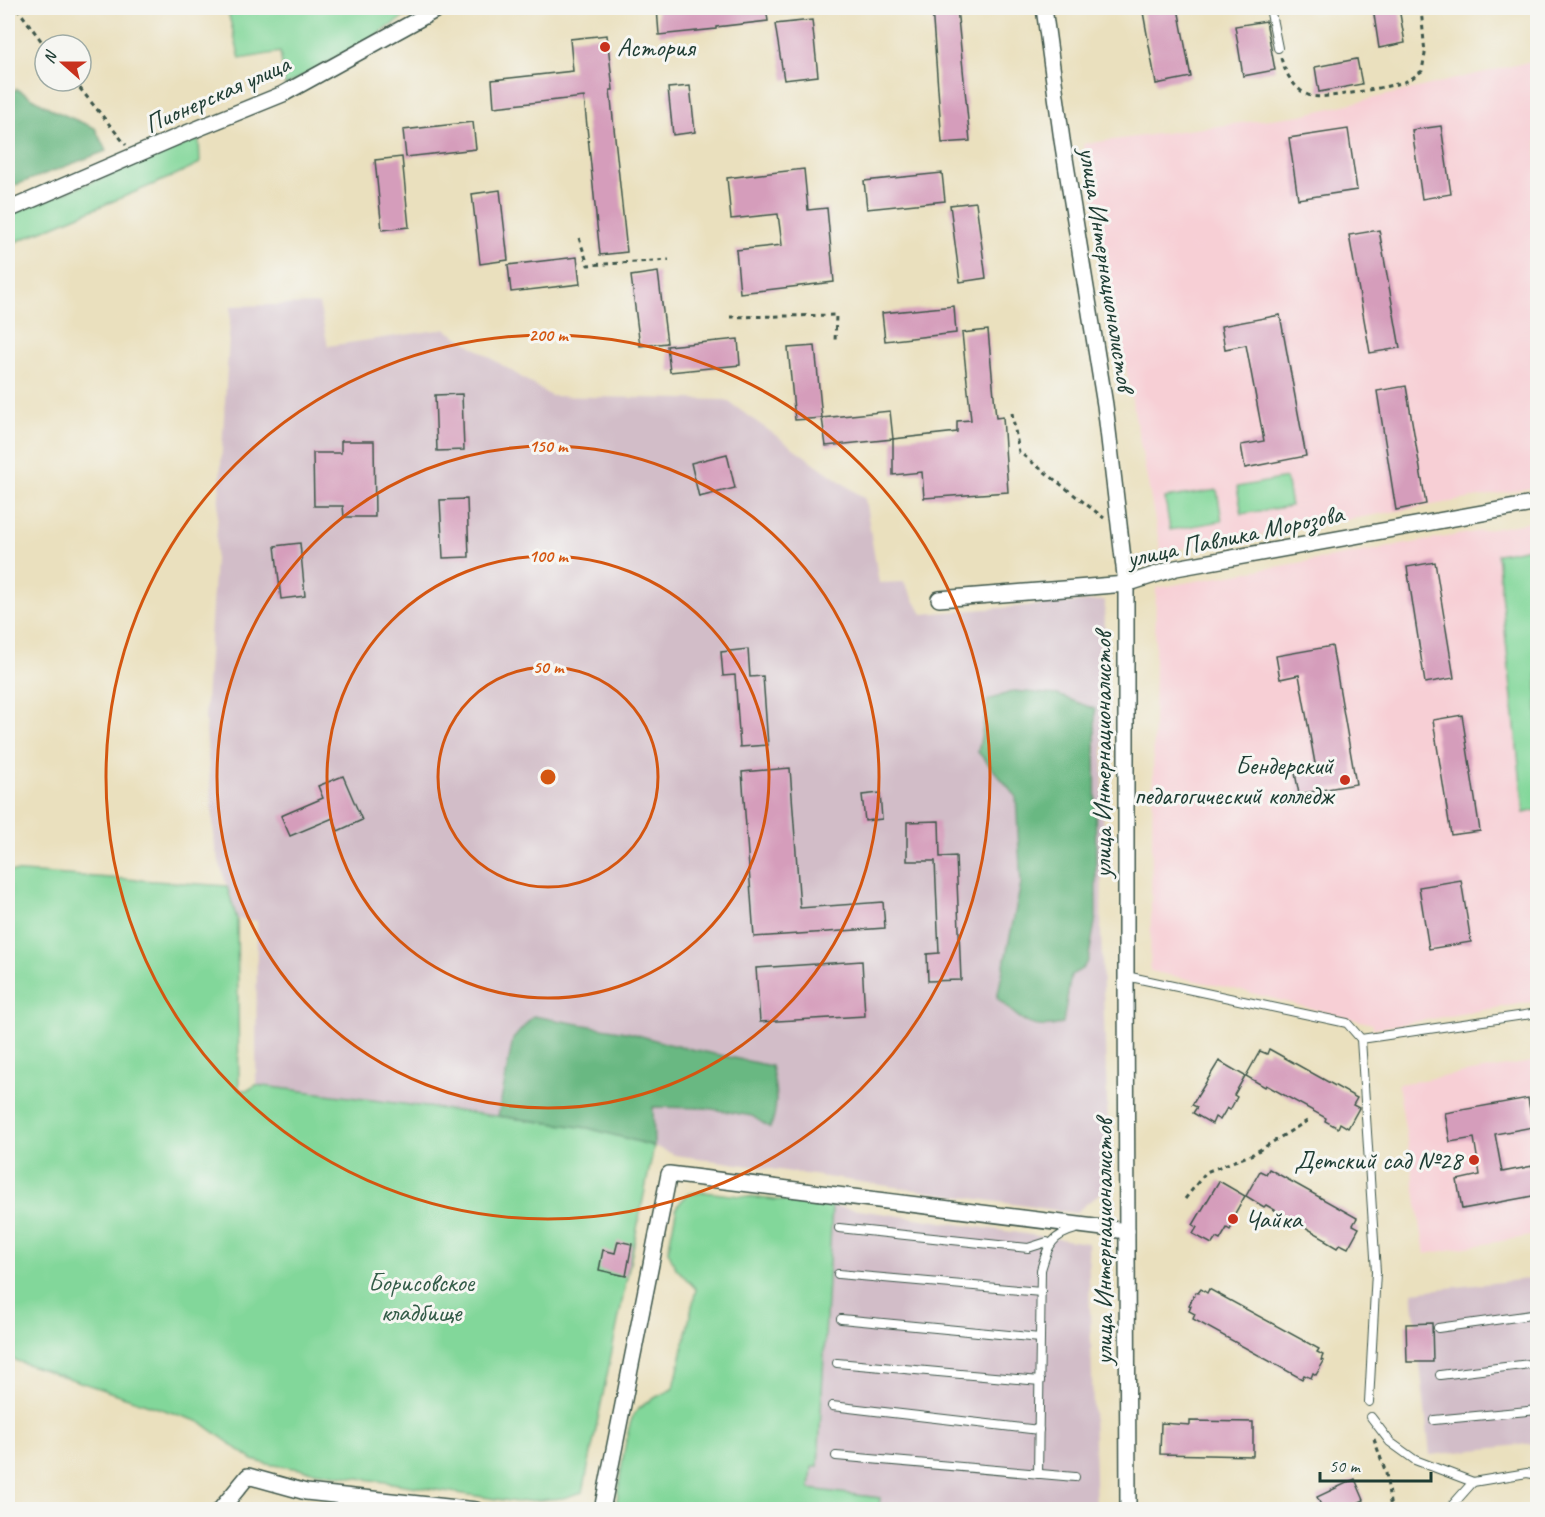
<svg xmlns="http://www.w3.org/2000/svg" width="1545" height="1517" font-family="Caveat,sans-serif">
<rect width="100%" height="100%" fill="#f6f6f2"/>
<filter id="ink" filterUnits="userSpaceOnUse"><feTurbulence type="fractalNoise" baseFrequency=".0167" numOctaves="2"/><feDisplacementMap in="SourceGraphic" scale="12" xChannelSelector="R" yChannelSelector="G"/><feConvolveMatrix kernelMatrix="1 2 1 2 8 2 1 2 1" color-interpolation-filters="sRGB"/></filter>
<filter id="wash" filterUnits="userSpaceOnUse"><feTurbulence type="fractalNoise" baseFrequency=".008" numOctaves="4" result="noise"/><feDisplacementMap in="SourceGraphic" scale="24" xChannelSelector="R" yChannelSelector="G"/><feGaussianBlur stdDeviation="1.35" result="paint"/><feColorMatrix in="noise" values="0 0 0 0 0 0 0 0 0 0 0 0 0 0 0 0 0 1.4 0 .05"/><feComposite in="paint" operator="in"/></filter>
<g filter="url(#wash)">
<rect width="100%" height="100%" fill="#eae0be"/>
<g fill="#f7cfd5">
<path d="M1537,60v427l-376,65 -78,-408 218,-29z"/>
<path d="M1537,521v480l-164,28 -1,-5 -129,-33 -93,-20 6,-383z"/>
<path d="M1537,1061v174l-112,19 -27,-170z"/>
</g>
<g fill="#d2bdc8">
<path d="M319,304l9,42 117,-17 106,67 175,4 139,99 14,84 25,-1 18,32 183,-14 -4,330 9,255 -35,28 -400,-58 -21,-9 -66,-18 -332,-43 1,-164 -20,-2 -22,-71 -10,-131 26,-411z"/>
<path d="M832,1206l256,37 8,266h-217l1,-11 -70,-9 2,-22h6z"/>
<path d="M1537,1278v165l-107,12 -18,-163z"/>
</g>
<g fill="#82d79a" stroke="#508a67" stroke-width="1.5">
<path d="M227,8h191l-46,30 -87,48 -5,-34 -40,7z"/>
<path d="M199,139l1,24 -29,14 -163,68v-30z"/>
<path d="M1286,478l5,28 -49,8 -5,-27z"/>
<path d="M1217,490l5,31 -52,9 -5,-32z"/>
<path d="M1537,547v263l-13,3 -27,-259z"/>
<path d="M8,871l219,15 10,33 2,171h9l8,-5 332,43 66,18 -71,346 -20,6 -47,4 -249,-38 -14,-4 -53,-38 -192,-64z"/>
<path d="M704,1192l128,14 -14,261h-6l-2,22 70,9 -1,11h-263c2,-17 10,-85 19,-96 10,-12 26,-18 39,-25l22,-99 -20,-21 -8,-17 9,-45 11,-12z"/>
</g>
<g fill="#69b882" stroke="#447a5b" stroke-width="1.5">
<path d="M17,89l38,22 40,17 11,23 -98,37v-93z"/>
<path d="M1014,691l44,4 37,14 1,208 -8,44 -6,8 -11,6 -8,48c-32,11 -44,-5 -66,-25l24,-114 -5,-88 -38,-44 10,-52z"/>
<path d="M533,1016l98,17 41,12 99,21c5,21 8,42 -1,62l-18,-12 -46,-8 -53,-1 1,39 -66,-18 -90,-12 15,-77z"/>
</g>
<g id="blocks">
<g fill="#d59dbb">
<path d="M657,8h109l2,13 -52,6v2l-57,6z"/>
<path d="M932,8h25l13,133 -28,2z"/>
<path d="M1168,8h10l13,69 -35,7 -13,-72z"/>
<path d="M1373,8h26l6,35 -26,5z"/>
<path d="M812,20l6,56 -34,4 -9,-56z"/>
<path d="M1266,21l9,49 -32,6 -8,-50z"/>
<path d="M607,35l6,55h-3l17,162 -27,3 -16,-158 -90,10 -2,-27 81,-9 -3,-32z"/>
<path d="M1357,59l5,25 -43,8 -4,-25z"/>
<path d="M690,86l5,46 -22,3 -5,-47z"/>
<path d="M473,122l3,27 -70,8 -3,-27z"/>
<path d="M1441,126l10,68 -29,5 -10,-69z"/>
<path d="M1348,129l9,61 -59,9 -9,-61z"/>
<path d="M402,157l7,70 -27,3 -7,-70z"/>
<path d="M804,169l4,41 19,-2 7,74 -94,11 -4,-43 46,-5 -4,-31 -47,5 -4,-41z"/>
<path d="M942,173l3,28 -78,8 -3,-28z"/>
<path d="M500,190l8,70 -28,4 -8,-70z"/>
<path d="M976,202l10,76 -26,4 -10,-77z"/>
<path d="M1379,230l21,118 -30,5 -21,-118z"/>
<path d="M577,257l3,27 -69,8 -3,-27z"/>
<path d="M658,272l9,71 -27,3 -9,-70z"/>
<path d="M954,306l2,27 -71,8 -3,-28z"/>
<path d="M1280,315l26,141 -61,12 -4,-23 23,-4 -18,-96 -21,4 -4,-23z"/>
<path d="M988,330l8,88 7,-1 5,75 -84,6 -2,-26 -29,3v-36l64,-7v-11l14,-1 -9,-87z"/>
<path d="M738,339l2,26 -70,7 -3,-26z"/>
<path d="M815,346l7,72 -27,2 -7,-72z"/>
<path d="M1406,386l20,118 -30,6 -19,-119z"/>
<path d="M462,394l2,56 -27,1 -2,-56z"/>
<path d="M890,411l3,28 -67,7 -4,-28z"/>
<path d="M341,441h33l1,76h-31l-1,-11h-29l-1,-53h28z"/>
<path d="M727,454l8,34 -36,9 -8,-34z"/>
<path d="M467,499l2,58 -26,1 -3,-58z"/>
<path d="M300,543l5,53 -24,3 -6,-53z"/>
<path d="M1435,562l19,116 -29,5 -18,-116z"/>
<path d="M1332,646l24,138 -57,10 -4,-21 21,-4 -17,-94 -19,4 -4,-23z"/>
<path d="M748,649l2,28 13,-1 5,69 -28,2 -5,-72 -12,1 -2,-24z"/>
<path d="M1462,715l18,116 -29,4 -18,-115z"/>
<path d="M790,768l10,140 83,-6 2,26 -131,9 -12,-165z"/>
<path d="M343,776l19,44 -24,11 -5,-13 -43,18 -9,-20 42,-18 -5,-12z"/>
<path d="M880,793l2,26 -17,2 -3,-26z"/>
<path d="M939,821l1,36 16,-1 5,124 -33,1 -1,-27 12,-1 -4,-92h-28v-39z"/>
<path d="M1461,880l10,62 -42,7 -10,-62z"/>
<path d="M862,961l3,55 -105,6 -4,-54z"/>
<path d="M1269,1049l88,49 -4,7 6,3 -11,20 -8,-5 -2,5 -13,-7 1,-3 -60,-33 -1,2 -19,-11 14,-25 7,3z"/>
<path d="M1219,1061l26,15 -11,19 3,2 -7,13 -3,-2 -7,12 -5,-3 -3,7 -19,-11 4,-6 -5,-2z"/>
<path d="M1528,1098l5,29 -38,7 7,38 36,-7v30l-76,14 -5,-29 23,-5 -6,-37 -24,4 -5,-29z"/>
<path d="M1269,1169l88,49 -4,7 6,3 -11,20 -8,-4 -3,4 -12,-7 1,-2 -60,-34 -2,2 -18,-11 14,-25 6,3z"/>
<path d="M1219,1181l26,15 -11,19 3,2 -7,13 -3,-2 -7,12 -4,-2 -4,6 -19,-10 4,-7 -4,-2z"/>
<path d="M618,1241l14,3 -6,32 -27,-6 4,-20 12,3z"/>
<path d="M1201,1289l6,4 2,-4 110,60 -2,3 6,3 -2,5 3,1 -8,14 -3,-2 -2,5 -7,-3 -2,4 -109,-60 2,-5 -6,-3 2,-5 -2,-1 7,-13 2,1z"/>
<path d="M1432,1323l1,39h-26l-1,-38z"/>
<path d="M1190,1421l63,1v34l-93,-2 1,-31 29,2z"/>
<path d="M1355,1479l9,21 -20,9h-21l-6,-12z"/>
</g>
</g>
</g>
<g filter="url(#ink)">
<use href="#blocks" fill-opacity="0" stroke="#3d5549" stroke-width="1.5"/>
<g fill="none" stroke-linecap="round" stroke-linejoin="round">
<defs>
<g id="service">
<path d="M1270,8l8,40"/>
<path d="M1126,976l221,47 14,16 15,233 -7,130"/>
<path d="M1361,1039l177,-26"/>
<path d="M839,1228l189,20 19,-6 4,2"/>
<path d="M838,1274l203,18"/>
<path d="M841,1319l199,19"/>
<path d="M1438,1328l100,-14"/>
<path d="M837,1363l203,18"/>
<path d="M1440,1375l98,-12"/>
<path d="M832,1406l207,24"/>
<path d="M1371,1417l19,25 25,18 58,22"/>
<path d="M1434,1420l104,-10"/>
<path d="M836,1456l239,21"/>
<path d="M1038,1474l3,-204c7,-24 9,-34 35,-41"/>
<path d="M1448,1510l25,-28 54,-9 11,2"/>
</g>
<g id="minor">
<path d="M1044,8l18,132 43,265 21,179v392l2,534"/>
<path d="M8,210l169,-73 106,-43 156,-86"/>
<path d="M939,599l187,-15 50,-16 362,-65"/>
<path d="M220,1510l28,-34 58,16 170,18"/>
<path d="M602,1510l67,-336 458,57"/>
</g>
</defs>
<use href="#service" stroke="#3d5549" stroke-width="10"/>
<use href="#minor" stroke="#3d5549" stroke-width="18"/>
<g stroke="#3d5549" stroke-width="3" stroke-dasharray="4.5 4.5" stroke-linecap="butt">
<path d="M17,8l28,38"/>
<path d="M1281,58c4,15 14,33 30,38 11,4 83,-10 96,-15 5,-2 10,-7 15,-10l3,-17 -4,-46"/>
<path d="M74,81l52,64"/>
<path d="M579,238l9,27 81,-5"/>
<path d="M730,317l106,-2 -1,27"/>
<path d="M1012,413l7,39 85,66"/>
<path d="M1185,1199l21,-27 47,-18 54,-33"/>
<path d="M1374,1439l12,34 5,37"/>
</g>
<use href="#service" stroke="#fff" stroke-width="8"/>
<use href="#minor" stroke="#fff" stroke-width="15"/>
</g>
</g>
<g fill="none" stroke="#d45610" stroke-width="3">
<circle cx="548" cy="777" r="110"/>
<circle cx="548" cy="777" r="221"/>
<circle cx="548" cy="777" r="331"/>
<circle cx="548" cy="777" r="442"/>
</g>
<g fill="#c8321e" stroke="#f6f6f2" stroke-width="2">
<circle cx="605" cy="47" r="6"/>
<circle cx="1345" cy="780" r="6"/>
<circle cx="1474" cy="1160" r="6"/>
<circle cx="1233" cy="1219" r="6"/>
</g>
<g text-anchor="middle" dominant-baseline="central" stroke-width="6" stroke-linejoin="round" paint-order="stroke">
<g font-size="26" fill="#1f3d34" stroke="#f6f6f2" text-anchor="start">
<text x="617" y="47">Астория</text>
<text x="1333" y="765" text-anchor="end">Бендерский<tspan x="1333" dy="30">педагогический колледж</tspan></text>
<text x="1462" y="1160" text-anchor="end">Детский сад №28</text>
<text x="1245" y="1219">Чайка</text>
</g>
<g font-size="26" fill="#1f3d34" stroke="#f6f6f2">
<text transform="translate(217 94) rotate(-24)">Пионерская улица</text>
<text transform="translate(1107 269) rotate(81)">улица Интернационалистов</text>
<text transform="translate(1235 536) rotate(-12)">улица Павлика Морозова</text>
<text transform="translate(1102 755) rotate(-90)">улица Интернационалистов</text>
<text transform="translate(1103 1242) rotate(-90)">улица Интернационалистов</text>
</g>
<g font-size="26" fill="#335c48" stroke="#f6f6f2">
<text x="421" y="1282">Борисовское<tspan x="421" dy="30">кладбище</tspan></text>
</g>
</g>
<circle cx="548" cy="777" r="9" fill="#d45610" stroke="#f6f6f2" stroke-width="3"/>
<g font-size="18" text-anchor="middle" font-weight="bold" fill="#d45610" stroke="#f6f6f2" stroke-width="6" stroke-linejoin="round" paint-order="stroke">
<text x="548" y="341">200 m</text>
<text x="548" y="452">150 m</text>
<text x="548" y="562">100 m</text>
<text x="548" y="673">50 m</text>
</g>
<rect width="1545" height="1517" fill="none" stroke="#f6f6f2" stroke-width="30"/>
<g transform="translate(63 63) rotate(291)"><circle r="28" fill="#f6f6f2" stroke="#a0aca6" stroke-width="1.5"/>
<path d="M0-4.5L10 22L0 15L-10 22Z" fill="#c8321e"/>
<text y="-9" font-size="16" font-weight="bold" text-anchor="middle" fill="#1f3d34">N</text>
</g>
<path d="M1320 1472v9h111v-9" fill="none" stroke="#1f3d34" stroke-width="3"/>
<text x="1329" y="1472" font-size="18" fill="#1f3d34" stroke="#f6f6f2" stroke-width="4.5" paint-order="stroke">50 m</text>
</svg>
